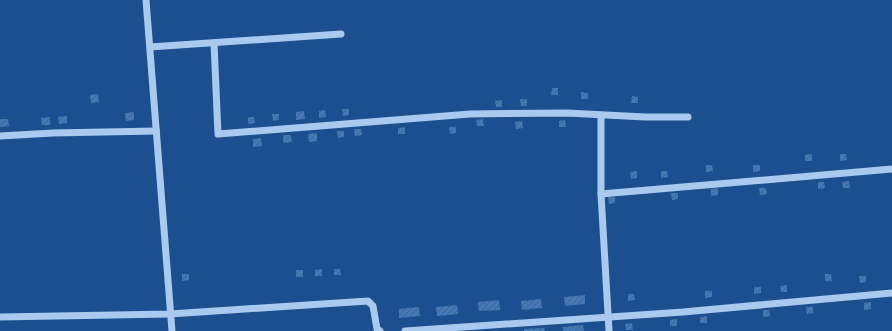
<svg xmlns="http://www.w3.org/2000/svg" width="892" height="331" font-family="'PT Sans',sans-serif">
<defs>
<pattern id="building-hatch" width="6" height="6" patternUnits="userSpaceOnUse"><rect width="6" height="6" fill="#4478b7"/><path d="M-1 1l2-2M0 6l6-6M5 7l2-2" fill="none" stroke="#486282"/></pattern>
</defs>
<rect width="100%" height="100%" fill="#1b4f8f"/>
<g fill="url(#building-hatch)">
<path d="M552,88h6v7h-7z"/>
<path d="M581,92l7,1v6h-7z"/>
<path d="M98,94l1,8 -8,1 -1,-8z"/>
<path d="M632,96l6,1v6h-7z"/>
<path d="M520,99h7v7h-6z"/>
<path d="M502,100v7h-6l-1,-6z"/>
<path d="M342,109h7v6l-6,1z"/>
<path d="M325,110l1,7 -7,1v-7z"/>
<path d="M304,111l1,8 -9,1v-8z"/>
<path d="M134,112v8l-8,1 -1,-8z"/>
<path d="M272,114h7v6l-6,1z"/>
<path d="M67,116v7l-8,1 -1,-7z"/>
<path d="M50,117v8h-8l-1,-7z"/>
<path d="M248,117h6l1,6 -7,1z"/>
<path d="M0,119h8l1,7 -9,1z"/>
<path d="M483,119l1,7h-7l-1,-6z"/>
<path d="M565,120l1,7h-7v-6z"/>
<path d="M522,121l1,7 -7,1 -1,-7z"/>
<path d="M405,127v7h-7v-6z"/>
<path d="M449,127h7v6l-6,1z"/>
<path d="M354,129h7l1,6 -7,1z"/>
<path d="M337,131h7v6l-6,1z"/>
<path d="M317,133v8l-8,1 -1,-8z"/>
<path d="M283,135h8l1,7 -9,1z"/>
<path d="M261,138l1,8 -9,1v-8z"/>
<path d="M812,154v7h-7v-6z"/>
<path d="M840,154h6l1,6 -7,1z"/>
<path d="M706,165h6l1,6 -7,1z"/>
<path d="M753,165h7v6l-7,1z"/>
<path d="M637,171v7l-6,1 -1,-7z"/>
<path d="M661,171h6l1,6 -7,1z"/>
<path d="M849,181l1,7h-7l-1,-6z"/>
<path d="M818,182h6l1,6 -7,1z"/>
<path d="M718,188v7l-7,1v-7z"/>
<path d="M759,188h7l1,6 -7,1z"/>
<path d="M671,193h7v6l-6,1z"/>
<path d="M608,197h7v6l-6,1z"/>
<path d="M322,269v7h-7v-6z"/>
<path d="M334,269h6l1,6h-7z"/>
<rect x="296" y="270" width="7" height="7"/>
<path d="M182,274h7v6l-7,1z"/>
<path d="M825,274h6l1,7h-7z"/>
<path d="M859,276h7v6l-6,1z"/>
<path d="M787,285v7h-6l-1,-6z"/>
<path d="M754,287h7v6l-7,1z"/>
<path d="M705,291h7v6l-7,1z"/>
<path d="M628,294h6l1,6 -7,1z"/>
<path d="M585,295v9l-20,2 -1,-9z"/>
<path d="M541,299l1,9 -20,2 -1,-9z"/>
<path d="M499,300l1,10 -21,1 -1,-9z"/>
<path d="M871,302v7l-7,1v-7z"/>
<path d="M457,305l1,9 -21,2 -1,-9z"/>
<path d="M419,307l1,9 -21,2v-9z"/>
<path d="M806,307h7v6l-6,1z"/>
<path d="M763,310h6l1,6 -7,1z"/>
<path d="M707,316v7h-7v-6z"/>
<path d="M677,319v7h-7v-6z"/>
<path d="M632,323l1,7h-7l-1,-6z"/>
<path d="M583,325l1,6h-21v-4z"/>
<path d="M544,328l1,3h-21v-2z"/>
</g>
<g fill="none" stroke-linecap="round" stroke-linejoin="round">
<g stroke="#a9c9ee" stroke-width="7">
<path d="M146,0l26,331"/>
<path d="M214,43l4,91 252,-20 97,-1 78,4h43"/>
<path d="M150,47l191,-13"/>
<path d="M601,115v79l8,137"/>
<path d="M0,136l53,-3 103,-2"/>
<path d="M601,194l291,-25"/>
<path d="M0,317l170,-3 198,-13 5,5 4,23 3,2"/>
<path d="M405,331l278,-19 209,-19"/>
</g>
</g>
</svg>
